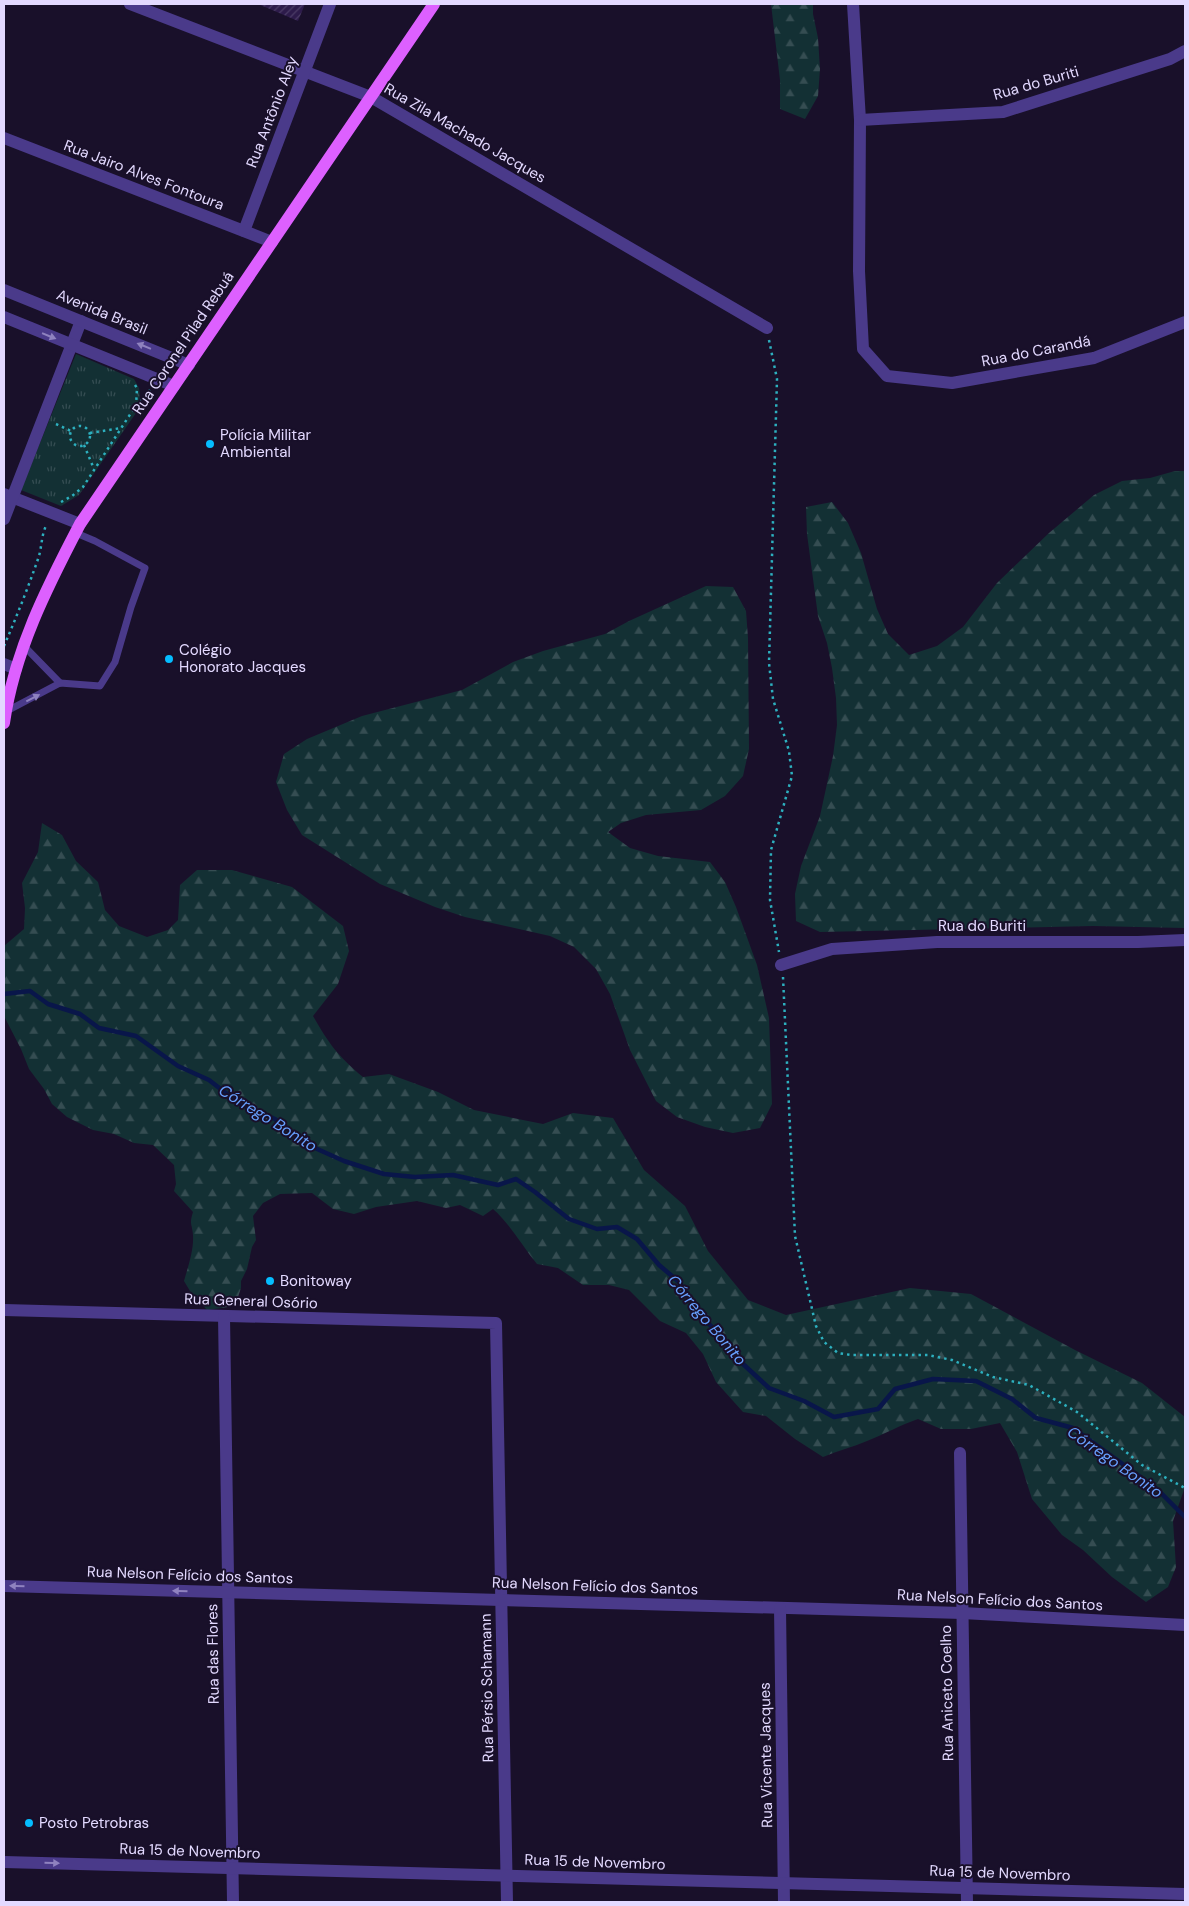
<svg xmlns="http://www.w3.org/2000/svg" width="1189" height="1906" font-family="'DM Sans',sans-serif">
<defs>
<pattern id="grass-tufts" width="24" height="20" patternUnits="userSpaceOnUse" patternTransform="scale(1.25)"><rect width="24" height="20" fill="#133034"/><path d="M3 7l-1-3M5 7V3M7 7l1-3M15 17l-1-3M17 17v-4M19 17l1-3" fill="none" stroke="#354d52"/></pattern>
<pattern id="forest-firs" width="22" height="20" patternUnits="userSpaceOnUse" patternTransform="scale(1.25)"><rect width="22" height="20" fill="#133034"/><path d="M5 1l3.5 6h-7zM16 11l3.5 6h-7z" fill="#354d52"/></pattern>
<pattern id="building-hatch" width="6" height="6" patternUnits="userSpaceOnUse" patternTransform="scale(1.25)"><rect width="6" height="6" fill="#2d1b4b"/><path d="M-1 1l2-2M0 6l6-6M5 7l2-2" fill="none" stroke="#4b3c66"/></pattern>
</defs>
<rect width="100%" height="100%" fill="#19102a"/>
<path fill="url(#grass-tufts)" d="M76,354l58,25 5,9 1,8 -4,17 -57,82 -18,11 -40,-16z"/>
<g fill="url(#forest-firs)">
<path d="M771,4h42v10l5,24 2,31 -2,27 -13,23 -25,-10v-29z"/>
<path d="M1175,471h10v457l-92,-2 -273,6 -24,-11 -1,-27 6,-28 19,-50 13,-60 4,-31 -1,-27 -4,-30 -5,-25 -9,-27 -11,-82 -1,-27 26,-5 16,21 13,30 16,56 11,25 21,21 28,-9 26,-19 34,-44 52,-50 45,-38 28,-14 28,-3z"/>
<path d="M706,586l27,1 13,24 2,27 1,111 -6,27 -18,20 -24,14 -55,5 -25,8 -13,9 22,16 28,8 52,6 15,20 11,25 21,58 12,53 3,86 -12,24 -27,5 -28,-6 -28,-10 -21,-16 -26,-51 -20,-56 -14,-25 -22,-22 -24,-11 -85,-19 -30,-10 -55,-23 -78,-49 -15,-25 -11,-28 8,-28 23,-15 55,-23 100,-26 51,-28 30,-11 62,-17 24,-13z"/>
<path d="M42,823l20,12 14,26 22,21 7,28 14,16 28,11 21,-7 10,-10 2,-35 17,-15h35l60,17 51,39 6,25 -11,33 -25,32c16,28 25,40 50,61l26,-3 49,18 36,18 69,14 30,-11 40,5 31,52 41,36 23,45 40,49 38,15 124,-27 61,6 104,56 67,33 43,34v70l-12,34 3,46 -8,20 -22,15 -34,-25 -29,-27 -21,-15 -30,-36 -15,-47 -17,-29 -29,6h-30l-23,-10c-18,6 -33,15 -51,22 -14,6 -30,10 -44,16l-28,-18 -29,-23 -23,-4 -27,-30 -13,-28 -17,-21 -26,-12 -31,-31 -20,-5h-26l-25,-17 -21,-4c-15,-18 -26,-39 -44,-55l-10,7 -23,-11 -14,3 -29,-7 -41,6 -22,7 -21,-5 -21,-16 -32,1 -17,9 -10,13 3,24 -4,7 -5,22 -6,12v7l-4,12 -9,7 -21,3 -17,-19 -6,-10c4,-14 10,-31 9,-46 -1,-12 -4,-10 0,-23l-19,-21 2,-7 -2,-19 -21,-20 -19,-2 -20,-9 -21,-4 -26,-13 -15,-13 -8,-15 -15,-20 -8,-20 -17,-33v-70l20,-17 1,-21 -3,-25 16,-31z"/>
</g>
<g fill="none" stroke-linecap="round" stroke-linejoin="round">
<path stroke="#09164a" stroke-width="4.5" d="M4,994l26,-3 18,13 32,10 19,14 37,8 42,30 31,14 31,24 35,15 31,25 38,17 40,13 31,3 38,-2 45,10 18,-6 19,13 34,27 28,10 20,-2 20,12 22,26 20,17 22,34 23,23 19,25 26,24 35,13 30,16 44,-8 17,-20 38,-10 43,2 36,18 24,19 37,10 84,61 28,28"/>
</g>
<path fill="url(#building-hatch)" d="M258,4h47l-7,17z"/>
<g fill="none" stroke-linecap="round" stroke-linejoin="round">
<g stroke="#2db0bf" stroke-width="2.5" stroke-dasharray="2.5 4" stroke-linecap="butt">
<path d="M769,340l8,39 -8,284 4,36 16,52 3,25 -21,74 -1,50 9,52"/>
<path d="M135,385l2,3 -1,18"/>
<path d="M56,424l15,7"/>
<circle cx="80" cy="436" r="10"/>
<path d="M90,433l31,-5"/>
<path d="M84,445l10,24"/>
<path d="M61,502l11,-6 11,-9 48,-74 19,-23"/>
<path d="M4,646c12,-28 24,-58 34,-87 4,-11 3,-23 8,-33"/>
<path d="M783,977l12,259 21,90 8,16 14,11 13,2h77l24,5 41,17 36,8 48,27 65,53 43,23"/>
</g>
<g stroke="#4a3a8a" stroke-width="7">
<path d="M24,646l36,37"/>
<path d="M5,712l55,-29 40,3 15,-24 16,-55 14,-39 -50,-27 -19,-8"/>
</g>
<g stroke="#4a3a8a" stroke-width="12">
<path d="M130,4l241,93 396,231"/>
<path d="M853,4l7,116 -1,151 4,78 24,27 65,7 142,-25 91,-36"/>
<path d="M860,120l143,-8 167,-53 15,-8"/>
<path d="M4,138l268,104"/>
<path d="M244,231l86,-227"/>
<path d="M4,494l76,30"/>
<path d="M4,519l77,-198"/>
<path d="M4,664l12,5"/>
<path d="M781,965l51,-16 105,-7h201l47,-2"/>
<path d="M4,1310l492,13 11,579"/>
<path d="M224,1316l9,586"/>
<path d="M960,1453l7,449"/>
<path d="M4,1586l958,27 223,12"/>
<path d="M780,1608l4,294"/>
<path d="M4,1862l1181,32"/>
</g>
<g stroke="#4a3a8a" stroke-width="12">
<path d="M4,290l185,75"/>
<path d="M4,317l170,69"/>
</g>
<path stroke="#dd60ff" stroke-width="12" d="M4,723c10,-71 43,-136 76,-199l354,-520"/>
</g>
<defs><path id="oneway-solid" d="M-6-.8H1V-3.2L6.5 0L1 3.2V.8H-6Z" transform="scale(1.25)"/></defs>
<g fill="#8f82bf">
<use href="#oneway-solid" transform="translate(49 336) rotate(22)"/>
<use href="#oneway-solid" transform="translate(144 346) rotate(-158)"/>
<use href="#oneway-solid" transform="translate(33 698) rotate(-27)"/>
<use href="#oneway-solid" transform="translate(17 1586) rotate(-178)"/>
<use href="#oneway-solid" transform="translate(180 1591) rotate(-178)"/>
<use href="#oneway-solid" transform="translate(52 1863) rotate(2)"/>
</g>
<g fill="#05bdff" stroke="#19102a" stroke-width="2">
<circle cx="210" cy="444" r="5"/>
<circle cx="169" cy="659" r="5"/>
<circle cx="270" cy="1281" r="5"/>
<circle cx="29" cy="1823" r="5"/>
</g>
<g text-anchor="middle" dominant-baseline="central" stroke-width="4" stroke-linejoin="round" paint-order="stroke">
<g font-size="15" fill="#e3d9ff" stroke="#19102a">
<text transform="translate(1036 83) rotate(-16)">Rua do Buriti</text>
<text transform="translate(272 112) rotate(-69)">Rua Antônio Aley</text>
<text transform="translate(465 133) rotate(30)">Rua Zila Machado Jacques</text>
<text transform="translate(144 175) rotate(21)">Rua Jairo Alves Fontoura</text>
<text transform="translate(102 312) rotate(22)">Avenida Brasil</text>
<text transform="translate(183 343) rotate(-56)">Rua Coronel Pilad Rebuá</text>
<text transform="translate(1036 351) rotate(-11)">Rua do Carandá</text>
<text x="982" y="926">Rua do Buriti</text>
<text transform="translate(251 1301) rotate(2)">Rua General Osório</text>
<text transform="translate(190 1575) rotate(2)">Rua Nelson Felício dos Santos</text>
<text transform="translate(595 1586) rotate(2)">Rua Nelson Felício dos Santos</text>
<text transform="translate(1000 1600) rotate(3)">Rua Nelson Felício dos Santos</text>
<text transform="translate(213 1654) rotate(-91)">Rua das Flores</text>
<text transform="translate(487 1688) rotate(-91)">Rua Pérsio Schamann</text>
<text transform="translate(947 1693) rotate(-91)">Rua Aniceto Coelho</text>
<text transform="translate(766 1755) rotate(-91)">Rua Vicente Jacques</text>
<text transform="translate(190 1851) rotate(2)">Rua 15 de Novembro</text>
<text transform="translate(595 1862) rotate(2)">Rua 15 de Novembro</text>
<text transform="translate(1000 1873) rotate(2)">Rua 15 de Novembro</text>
</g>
<g font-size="15" fill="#e3d9ff" stroke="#19102a" text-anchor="start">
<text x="220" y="435">Polícia Militar<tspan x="220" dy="17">Ambiental</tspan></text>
<text x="179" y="650">Colégio<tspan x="179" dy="17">Honorato Jacques</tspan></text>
<text x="280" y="1281">Bonitoway</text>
<text x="39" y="1823">Posto Petrobras</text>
</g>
<g font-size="16" font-style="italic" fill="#67a0ff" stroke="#19102a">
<text transform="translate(268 1118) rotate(32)">Córrego Bonito</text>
<text transform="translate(707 1320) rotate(50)">Córrego Bonito</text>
<text transform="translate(1115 1462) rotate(35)">Córrego Bonito</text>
</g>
</g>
<rect width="1189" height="1906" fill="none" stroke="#e3d9ff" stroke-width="10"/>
</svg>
